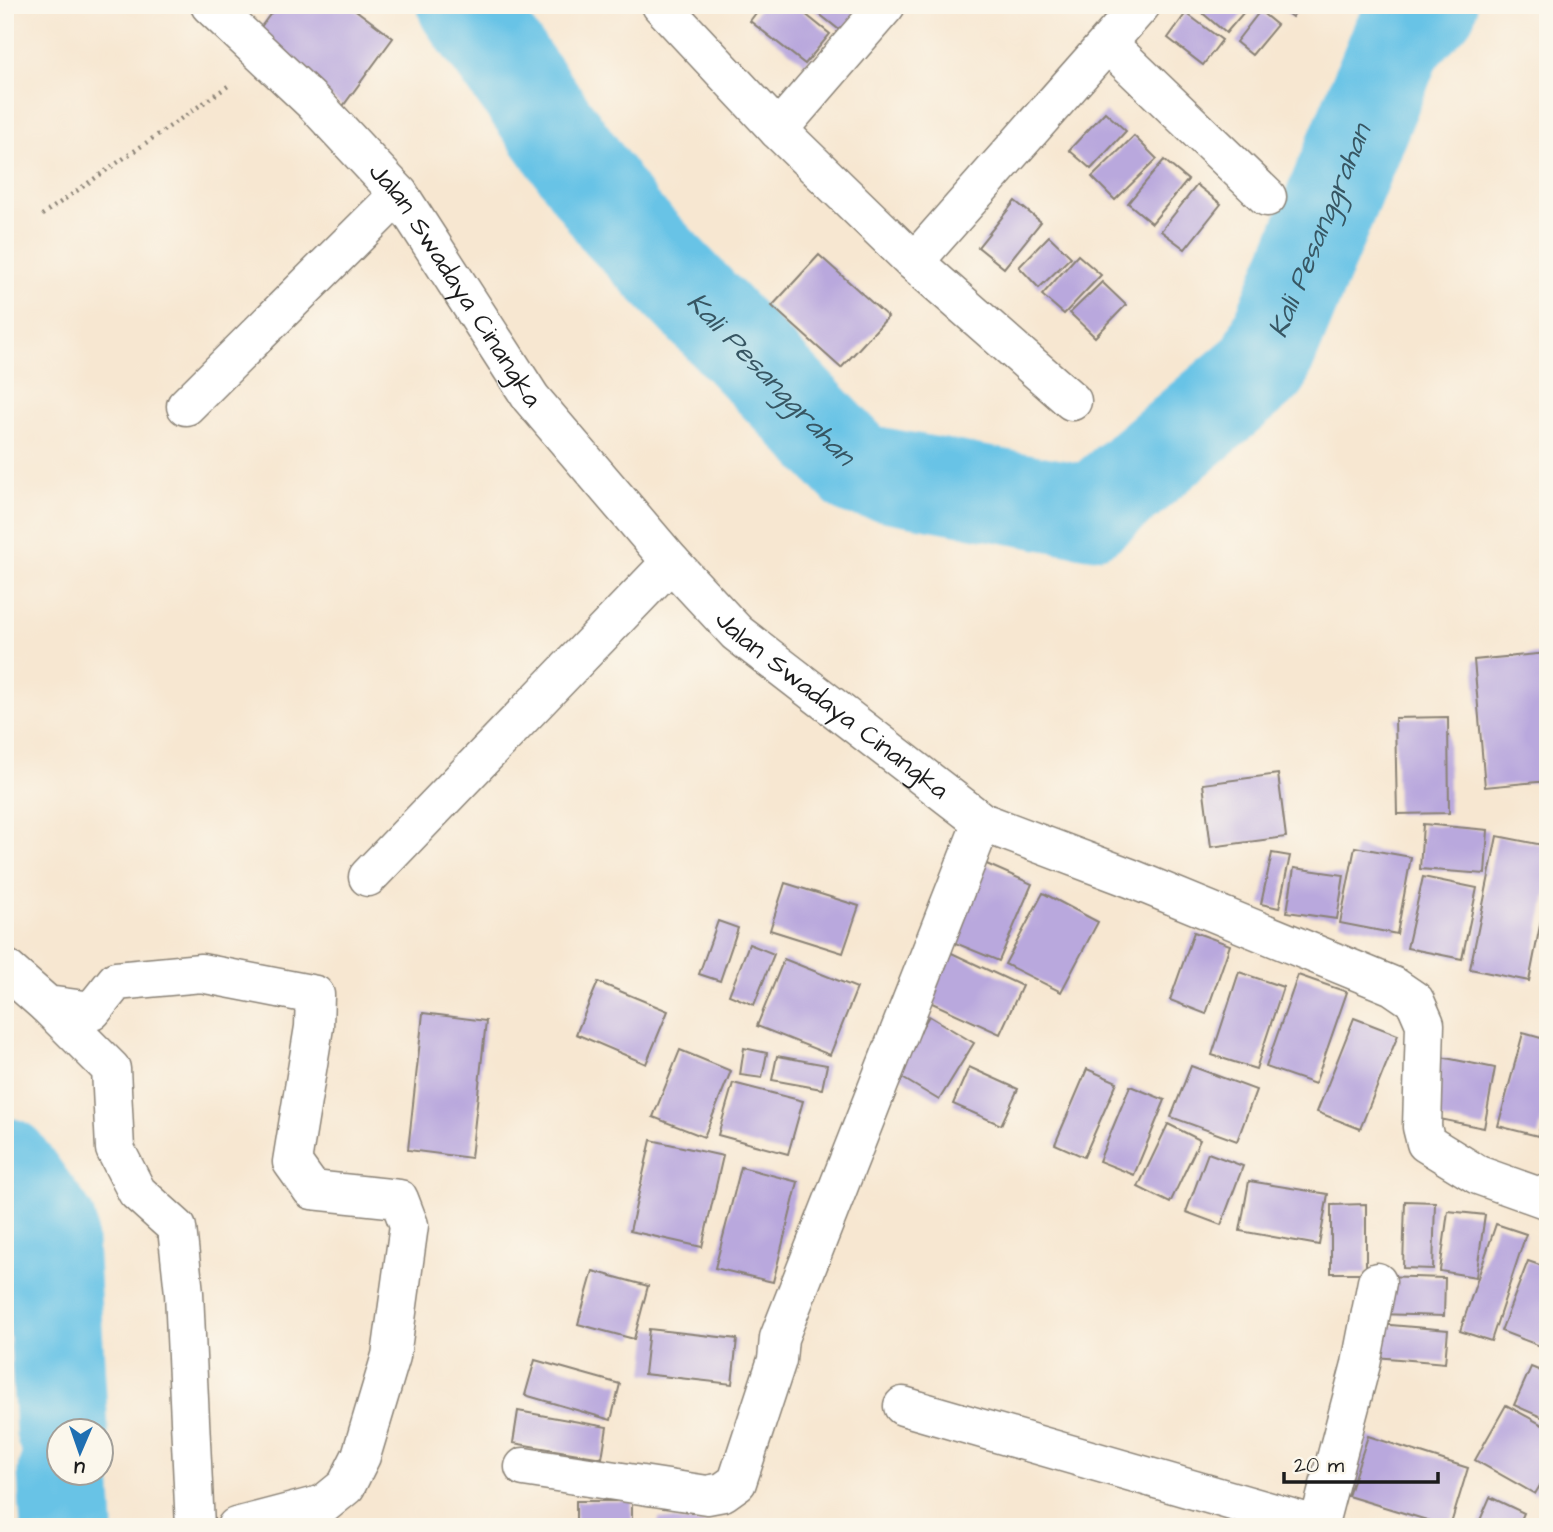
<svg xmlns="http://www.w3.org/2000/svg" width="1553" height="1532" font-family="'Architects Daughter',sans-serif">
<rect width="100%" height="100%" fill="#fbf7ec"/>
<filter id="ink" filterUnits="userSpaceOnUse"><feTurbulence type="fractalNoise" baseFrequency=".0143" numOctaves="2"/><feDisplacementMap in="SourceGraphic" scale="14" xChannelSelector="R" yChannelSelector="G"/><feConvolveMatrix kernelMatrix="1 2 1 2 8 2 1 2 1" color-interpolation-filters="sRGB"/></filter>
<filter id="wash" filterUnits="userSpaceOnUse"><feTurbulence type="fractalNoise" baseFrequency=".00686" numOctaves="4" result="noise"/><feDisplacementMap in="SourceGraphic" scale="28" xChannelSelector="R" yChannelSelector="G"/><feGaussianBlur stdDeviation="1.57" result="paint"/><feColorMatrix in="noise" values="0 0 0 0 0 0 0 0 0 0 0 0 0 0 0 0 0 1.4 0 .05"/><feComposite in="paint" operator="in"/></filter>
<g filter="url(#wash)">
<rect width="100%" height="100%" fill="#f7e7d1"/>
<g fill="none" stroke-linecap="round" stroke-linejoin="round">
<g stroke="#68c3e6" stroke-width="93">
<path id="s1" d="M464,5l156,217 239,248 232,42 173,-146 133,-325 34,-36"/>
<path d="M5,1164l45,62 12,204"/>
<path d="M64,1472l3,55"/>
</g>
</g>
<g id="blocks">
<g fill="#b9a8dd">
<path d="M277,5h72l44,33 -50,68 -91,-67z"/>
<path d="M762,5h32l36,29 -25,30 -55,-43z"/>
<path d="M808,5h56l-22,27z"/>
<path d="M1193,5h57l-24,28z"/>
<path d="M1277,5h24l-9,12z"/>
<path d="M1260,11l17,14 -25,30 -16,-13z"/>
<path d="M1186,13l36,27 -19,25 -35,-27z"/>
<path d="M1105,112l21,19 -35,38 -22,-19z"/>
<path d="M1134,136l23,23 -42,41 -23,-23z"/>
<path d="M1164,160l24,20 -36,43 -24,-20z"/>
<path d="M1197,185l24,19 -36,45 -24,-18z"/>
<path d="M1015,201l26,21 -37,46 -26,-21z"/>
<path d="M1049,236l22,21 -32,31 -20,-21z"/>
<path d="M819,255l69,62 -47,51 -69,-62z"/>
<path d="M1078,255l23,20 -37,39 -22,-19z"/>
<path d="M1102,282l24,23 -31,32 -25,-24z"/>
<path d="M1548,653v128l-63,6 -11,-127z"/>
<path d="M1448,717l1,96 -52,1 -2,-96z"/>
<path d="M1278,774l8,63 -75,10 -8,-63z"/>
<path d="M1423,824l65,6 -3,44 -65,-5z"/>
<path d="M1497,836l51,10v39l-19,96 -59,-12z"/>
<path d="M1355,847l56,10 -14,77 -57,-11z"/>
<path d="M1272,853l18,3 -11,52 -18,-4z"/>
<path d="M982,862l50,22 -33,77 -51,-21z"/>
<path d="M1294,868l50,7 -7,44 -50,-7z"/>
<path d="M1423,877l54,11 -15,71 -55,-11z"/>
<path d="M785,883l74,23 -16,47 -73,-23z"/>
<path d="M1043,893l55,29 -37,70 -56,-28z"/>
<path d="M718,921l20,7 -18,53 -21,-7z"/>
<path d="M1194,932l36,13 -24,69 -36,-14z"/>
<path d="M749,944l25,10 -20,51 -25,-10z"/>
<path d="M943,949l79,37 -22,48 -79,-36z"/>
<path d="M784,959l73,29 -27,67 -73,-29z"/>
<path d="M1239,972l44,15 -27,82 -44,-14z"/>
<path d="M1298,975l49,17 -32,92 -49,-17z"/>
<path d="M598,982l70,29 -22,53 -70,-30z"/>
<path d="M423,1013l63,8 -15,137 -63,-8z"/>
<path d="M929,1016l45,27 -35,57 -45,-27z"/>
<path d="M1354,1018l44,17 -38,94 -43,-17z"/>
<path d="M1523,1033l25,7v56l-10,40 -40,-10z"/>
<path d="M744,1048l23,5 -5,25 -22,-3z"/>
<path d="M680,1050l51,21 -27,66 -51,-20z"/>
<path d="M777,1056l50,9 -5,24 -50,-9z"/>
<path d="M1436,1056l59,12 -11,60 -59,-12z"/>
<path d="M1191,1066l65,24 -19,51 -66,-24z"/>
<path d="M969,1067l49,22 -17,36 -48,-21z"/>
<path d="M1087,1069l30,13 -33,75 -29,-13z"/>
<path d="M733,1083l70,18 -15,53 -70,-19z"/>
<path d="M1130,1086l35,14 -31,75 -35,-14z"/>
<path d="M1168,1124l32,16 -30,63 -32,-16z"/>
<path d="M651,1140l72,16 -21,91 -72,-16z"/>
<path d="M1208,1153l35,13 -22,59 -35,-13z"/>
<path d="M741,1167l57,15 -25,100 -58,-14z"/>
<path d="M1249,1181l79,13 -9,51 -79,-14z"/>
<path d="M1405,1201l30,1 -2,67 -30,-1z"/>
<path d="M1366,1204v69h-35v-68z"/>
<path d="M1448,1211l37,4 -9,62 -36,-6z"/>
<path d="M1496,1224l30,10 -35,107 -31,-10z"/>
<path d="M1528,1261l20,7v81l-47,-18z"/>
<path d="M593,1271l55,15 -14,53 -56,-15z"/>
<path d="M1380,1276l65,2 -1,38 -65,-2z"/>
<path d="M1379,1324l69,6 -3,33 -69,-6z"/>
<path d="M649,1329l88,10 -5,45 -88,-10z"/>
<path d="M535,1360l85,24 -9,36 -86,-25z"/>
<path d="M1531,1367l17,7v46l-34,-15z"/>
<path d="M1506,1405l42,23v44l-13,22 -60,-34z"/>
<path d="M518,1411l89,16 -5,31 -89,-15z"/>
<path d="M1368,1436l100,32 -18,59 -102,-31z"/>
<path d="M1490,1497l34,16 -6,14h-41z"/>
<rect x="576" y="1501" width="56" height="26"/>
<path d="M659,1518l53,7 -1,2h-53z"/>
</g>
</g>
</g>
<g filter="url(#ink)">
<use href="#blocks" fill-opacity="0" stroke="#8a8276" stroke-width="2"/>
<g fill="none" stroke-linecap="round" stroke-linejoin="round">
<defs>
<g id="street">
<path id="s2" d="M210,5l104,98 85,91 132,204 140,164 66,71 245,189 148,56 263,108 22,15 10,23 -3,103 4,16 52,32 70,25"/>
<path d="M661,5l117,125 136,132 158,139"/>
<path d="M1109,45l158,152"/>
<path d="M778,130l108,-125"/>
<path d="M914,262l227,-257"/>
<path d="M186,406l213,-212"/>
<path d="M368,877l303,-315"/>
<path d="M5,968l42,37 45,6 24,-30 85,-8 114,22 -1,32 -22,135 20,28 87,9 10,26 -18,131 -30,100 -15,30 -22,18 -88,23"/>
<path d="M47,1005l64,64 4,80 22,43 40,36 7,65 11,234"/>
<path d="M903,1406l416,120"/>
<path d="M524,1467l183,28 16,-3 14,-10 40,-122 2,-22 203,-516"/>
<path d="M1318,1527l43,-163 16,-82"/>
</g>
</defs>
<use href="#street" stroke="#8a8276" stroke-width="41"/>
<path stroke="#8a8276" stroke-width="4.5" stroke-dasharray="2 5" stroke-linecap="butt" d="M42,215l186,-129"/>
<use href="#street" stroke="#fff" stroke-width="38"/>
</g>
</g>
<g text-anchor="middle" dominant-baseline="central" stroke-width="6" stroke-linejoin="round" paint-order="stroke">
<g font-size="26" fill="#1c1c1c" stroke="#fbf7ec">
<text stroke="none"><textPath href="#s2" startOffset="374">Jalan Swadaya Cinangka</textPath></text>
<text stroke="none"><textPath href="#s2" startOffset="942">Jalan Swadaya Cinangka</textPath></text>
</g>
<g font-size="28" font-style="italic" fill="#375663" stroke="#fbf7ec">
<text stroke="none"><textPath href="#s1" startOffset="1220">Kali Pesanggrahan</textPath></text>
<text stroke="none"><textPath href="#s1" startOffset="485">Kali Pesanggrahan</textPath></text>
</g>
</g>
<rect width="1553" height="1532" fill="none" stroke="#fbf7ec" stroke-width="28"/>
<g transform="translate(80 1452) rotate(182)"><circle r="33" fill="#fbf7ec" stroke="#a29f99" stroke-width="2"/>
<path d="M0-5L12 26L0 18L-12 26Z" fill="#1f6fb2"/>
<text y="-10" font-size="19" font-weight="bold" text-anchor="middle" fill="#1c1c1c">U</text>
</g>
<path d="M1284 1472v10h154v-10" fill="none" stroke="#1c1c1c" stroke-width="3.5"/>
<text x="1294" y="1472" font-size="21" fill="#1c1c1c" stroke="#fbf7ec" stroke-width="5" paint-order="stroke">20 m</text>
</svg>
